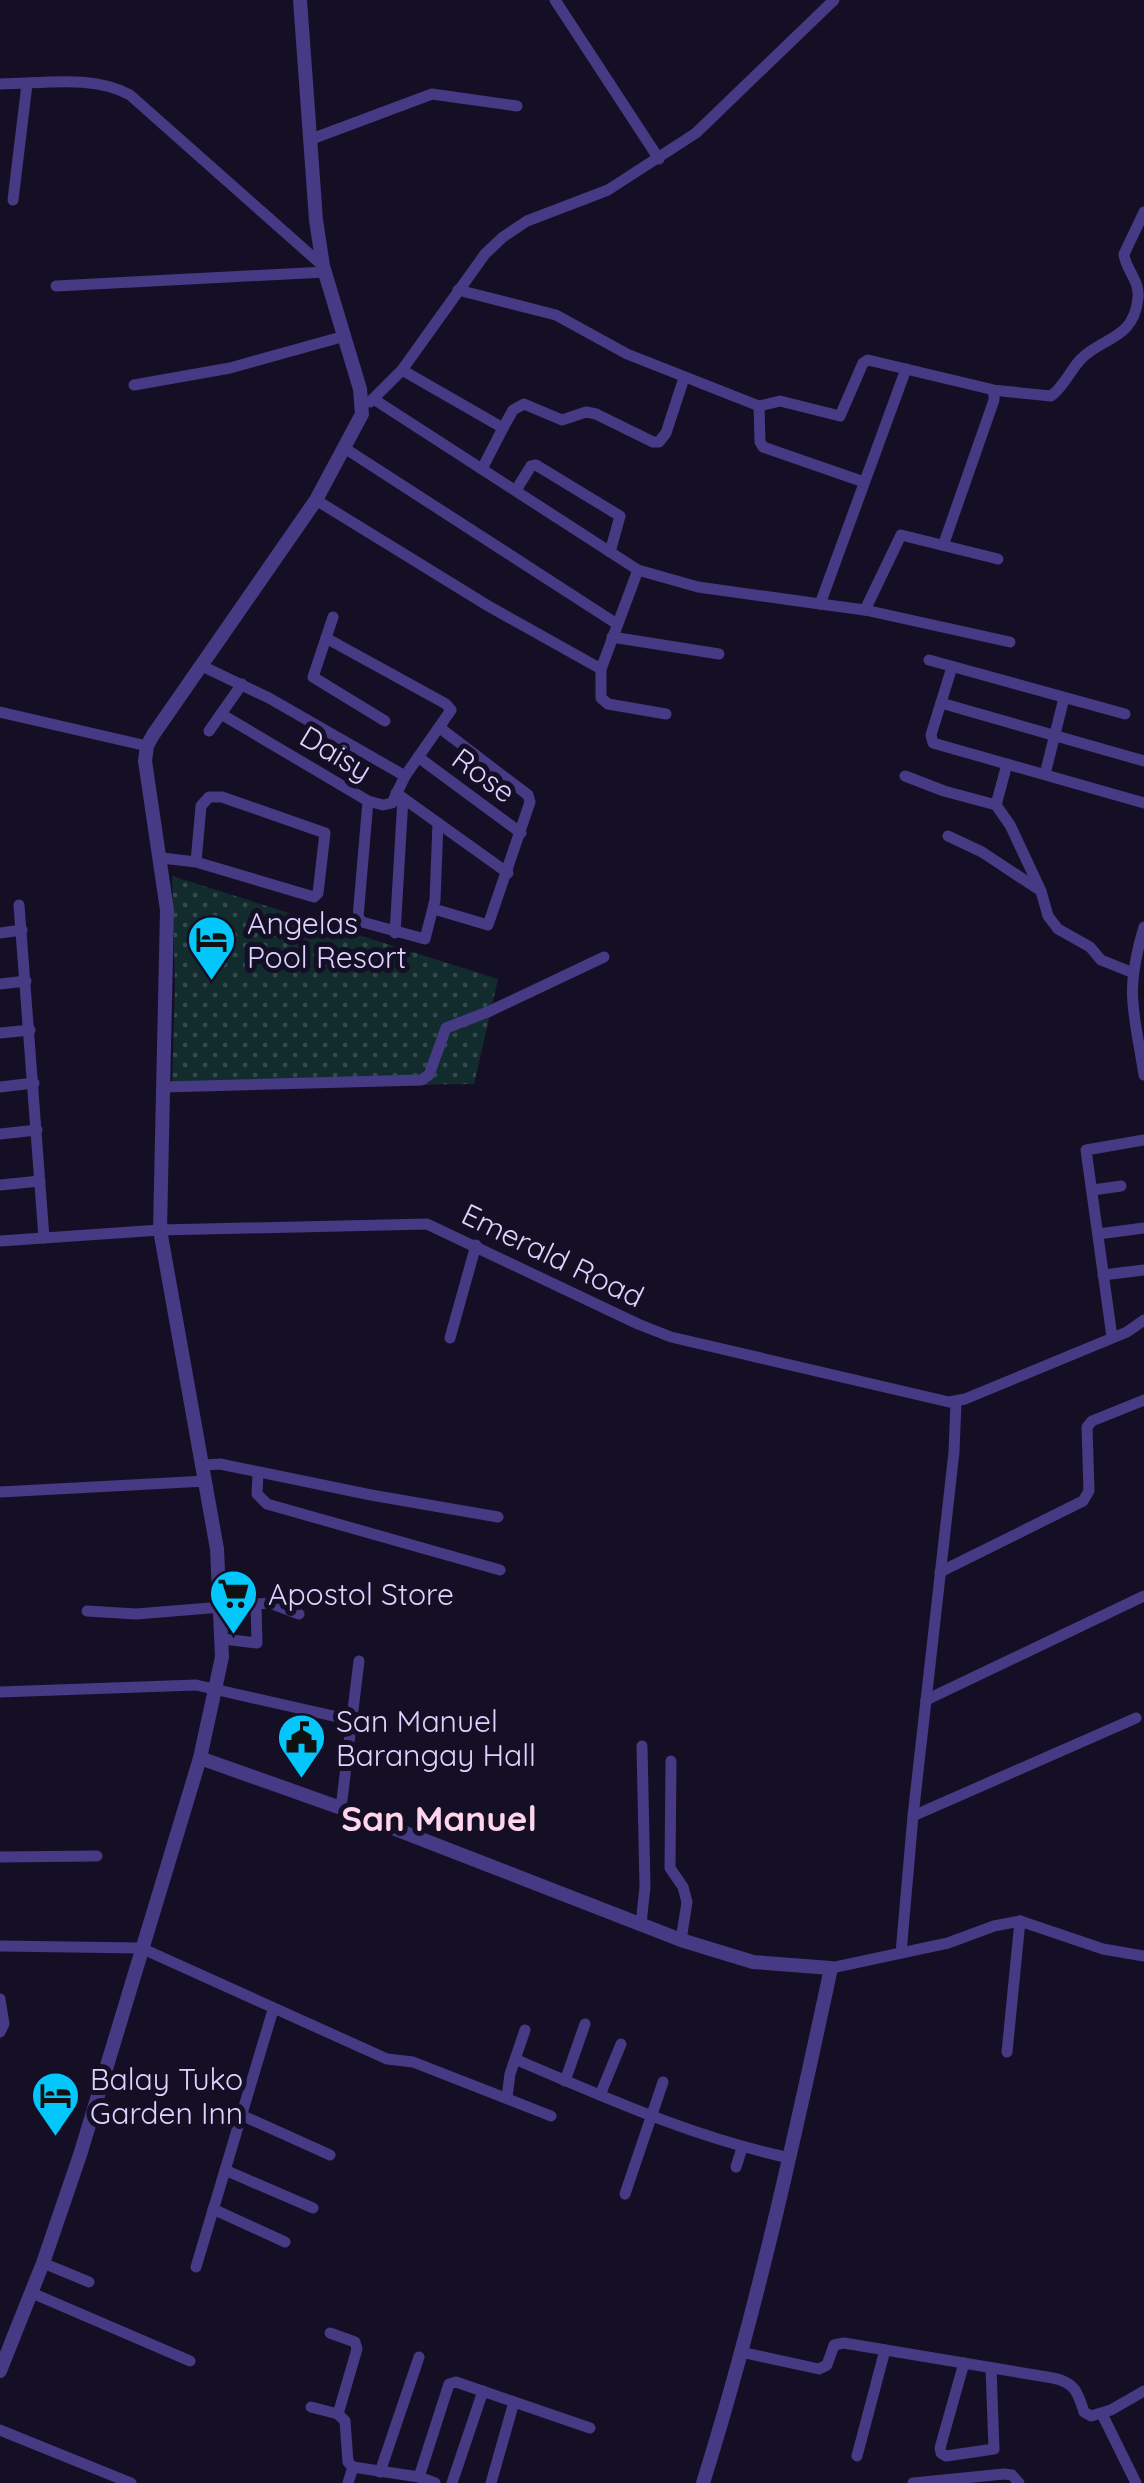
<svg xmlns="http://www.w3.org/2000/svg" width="1144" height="2483" font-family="Quicksand,sans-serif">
<defs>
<pattern id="grass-dots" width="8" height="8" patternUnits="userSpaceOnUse" patternTransform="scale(2.5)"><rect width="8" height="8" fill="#122c2e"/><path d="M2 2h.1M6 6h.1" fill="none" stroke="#344a4d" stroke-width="1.8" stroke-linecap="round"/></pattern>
</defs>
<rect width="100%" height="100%" fill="#150f25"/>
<path fill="url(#grass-dots)" d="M172,876l326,103 -24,105 -302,3 3,-103z"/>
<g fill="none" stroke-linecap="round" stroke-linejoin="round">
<g stroke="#453a83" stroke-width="11">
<path d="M555,0l104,159"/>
<path d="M0,84c41,0 93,-10 130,11l193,171"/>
<path d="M309,140l123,-46 85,12"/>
<path d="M13,200l14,-116"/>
<path d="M56,286l269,-14"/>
<path d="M458,290l98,25 71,39 132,52 21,-5 60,15 23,-53 5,-3 122,29 4,3v8l-50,143"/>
<path d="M402,370l101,58 -21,41"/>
<path d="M134,385l96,-17 115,-32"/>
<path d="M992,390l59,6c14,-10 19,-26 30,-37 21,-22 53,-19 57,-61 2,-18 -13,-29 -14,-44l20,-42"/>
<path d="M375,400l263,170 60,17 122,17 86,-235"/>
<path d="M370,402l32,-32 83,-116 18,-17 24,-16 81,-31 88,-57 138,-133"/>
<path d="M759,406l1,36 3,5 101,35"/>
<path d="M503,428l10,-18 11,-6 38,16 24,-8 10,2 57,28h6l7,-9 18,-55"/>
<path d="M346,449l271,175"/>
<path d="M516,490l15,-24 5,-1 84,51 -10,36"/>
<path d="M316,500l174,107 111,62"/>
<path d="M638,570l-37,99v29l7,6 58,10"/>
<path d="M820,604l45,6 145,32"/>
<path d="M865,610l36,-75 97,24"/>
<path d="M333,617l-7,21 120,66 5,6 -46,66 -13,27 -9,2 -15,-4"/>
<path d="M612,637l107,17"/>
<path d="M326,638l-13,39 72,44"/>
<path d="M929,660l196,54"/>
<path d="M202,666l67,32 136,78"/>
<path d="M952,667l-21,68 2,8 211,60"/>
<path d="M941,703l203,58"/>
<path d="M0,712l147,34"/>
<path d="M221,714l147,87 -10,116 4,5 63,17 10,-39 3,-77"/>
<path d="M209,731l33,-47"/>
<path d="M418,757l103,76"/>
<path d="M1045,774l19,-76"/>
<path d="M905,776l39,15 52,14 14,20 31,66 7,25 10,13 32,18 11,13 30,12"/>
<path d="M396,793l112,80"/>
<path d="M996,805l11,-41"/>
<path d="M948,836l34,16 56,37"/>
<path d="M162,858l34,4 118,35 4,-4 7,-60 -103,-36h-13l-8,9 -5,56"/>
<path d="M19,905l25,333"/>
<path d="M434,909l54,16 42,-123 -2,-7 -88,-67"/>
<path d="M1144,927c-20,67 -10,83 0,148"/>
<path d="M0,933l22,-3"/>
<path d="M395,933l8,-135"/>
<path d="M0,984l26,-3"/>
<path d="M0,1033l30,-3"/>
<path d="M0,1087l34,-4"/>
<path d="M164,1087l257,-7 8,-5 17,-47 44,-17 114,-54"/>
<path d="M0,1134l37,-4"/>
<path d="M0,1185l40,-4"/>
<path d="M1093,1190l28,-4"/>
<path d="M1098,1234l46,-6"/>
<path d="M0,1241l160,-11 267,-6 211,100 33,13 278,65 16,-3 162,-67 17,-12"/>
<path d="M1103,1275l41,-5"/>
<path d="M1112,1337l-26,-187 58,-10"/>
<path d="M450,1338l26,-93"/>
<path d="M204,1465l16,-1 151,31 127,22"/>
<path d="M258,1472l-1,22 10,10 233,66"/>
<path d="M0,1492l206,-11"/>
<path d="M940,1572l143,-71 6,-10 -2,-64 5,-6 52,-21"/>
<path d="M87,1611l49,3 134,-11 29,11"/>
<path d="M223,1639l34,4 -1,-39"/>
<path d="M0,1692l196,-7 155,35"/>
<path d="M926,1700l218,-104"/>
<path d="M671,1761l-1,107 13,19 4,15 -6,38"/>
<path d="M341,1808l18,-147"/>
<path d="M913,1816l223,-98"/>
<path d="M0,1857l97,-1"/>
<path d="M641,1924l4,-37 -3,-141"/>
<path d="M0,1946l141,2 246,111 26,3 138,54"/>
<path d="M901,1953l12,-137 41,-364 2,-50"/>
<path d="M831,1968l117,-25 46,-17 26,-5 83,28 41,7"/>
<path d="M0,1999l4,25 -4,8"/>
<path d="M1007,2052l13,-131"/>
<path d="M517,2060c89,38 178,78 273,98"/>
<path d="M565,2081l20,-57"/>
<path d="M600,2095l21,-51"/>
<path d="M507,2097l3,-23 15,-44"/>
<path d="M241,2115l89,40"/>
<path d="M736,2167l6,-19"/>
<path d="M225,2170l88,38"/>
<path d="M625,2194l38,-112"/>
<path d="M213,2209l72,33"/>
<path d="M43,2263l46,19"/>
<path d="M196,2267l77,-257"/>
<path d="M32,2293l158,68"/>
<path d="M330,2333l25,9 2,7 -19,65"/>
<path d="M741,2352l78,17 8,-4 7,-20 10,-2 209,35c22,4 25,15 31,34l7,4 20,-6 33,-19"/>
<path d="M964,2363l-24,85 1,5 5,3 48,-7 -3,-81"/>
<path d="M311,2407l27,7 7,7 3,41 5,5 66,10 16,6"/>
<path d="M1102,2414l34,69"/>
<path d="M0,2430l131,53"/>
<path d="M857,2456l28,-106"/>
<path d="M380,2472l39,-115"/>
<path d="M419,2477l30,-93 7,-2 134,46"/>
<path d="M348,2483l5,-16"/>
<path d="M452,2483l31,-92"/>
<path d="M491,2483l23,-81"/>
<path d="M913,2483l91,-9 8,1 7,8"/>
</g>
<g stroke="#453a83" stroke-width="14">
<path d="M200,1758l141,50 340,132 72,22 78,6c-37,173 -75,346 -128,515"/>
<path d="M0,2371l43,-108 37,-108 120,-397 22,-101 -5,-108 -57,-319 7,-320 -22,-149 2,-15 6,-11 163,-235 46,-86 -2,-25 -37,-123 -7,-46 -16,-220"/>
</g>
</g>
<defs>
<symbol id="hotel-pin" viewBox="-11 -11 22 30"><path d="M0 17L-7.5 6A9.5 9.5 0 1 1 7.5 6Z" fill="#03c7fb" stroke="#150f25"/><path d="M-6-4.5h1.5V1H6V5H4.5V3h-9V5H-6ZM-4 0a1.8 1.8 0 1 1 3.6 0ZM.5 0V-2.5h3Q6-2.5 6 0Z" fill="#111"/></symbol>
<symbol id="supermarket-pin" viewBox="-11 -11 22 30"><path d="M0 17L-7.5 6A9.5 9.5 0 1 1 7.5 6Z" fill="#03c7fb" stroke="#150f25"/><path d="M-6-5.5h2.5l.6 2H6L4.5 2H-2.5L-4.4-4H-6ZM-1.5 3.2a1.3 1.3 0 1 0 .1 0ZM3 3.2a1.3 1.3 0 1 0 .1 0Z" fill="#111"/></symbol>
<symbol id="civic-pin" viewBox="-11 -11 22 30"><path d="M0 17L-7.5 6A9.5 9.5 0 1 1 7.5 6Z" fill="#03c7fb" stroke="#150f25"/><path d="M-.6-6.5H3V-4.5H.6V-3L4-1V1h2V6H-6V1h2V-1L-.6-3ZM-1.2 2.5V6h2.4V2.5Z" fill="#111"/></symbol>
</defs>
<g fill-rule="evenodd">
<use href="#hotel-pin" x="184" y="912" width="55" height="75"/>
<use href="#supermarket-pin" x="206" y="1566" width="55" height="75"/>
<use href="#civic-pin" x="274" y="1710" width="55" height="75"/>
<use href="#hotel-pin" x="28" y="2068" width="55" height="75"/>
</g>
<g text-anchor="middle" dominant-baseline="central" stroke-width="10" stroke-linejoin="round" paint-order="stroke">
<g font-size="30" fill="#ddd3ff" stroke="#150f25">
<text transform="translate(336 753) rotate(31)">Daisy</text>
<text transform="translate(484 775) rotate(36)">Rose</text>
<text transform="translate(553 1255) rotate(26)">Emerald Road</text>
</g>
<g font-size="30" fill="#ddd3ff" stroke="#150f25" text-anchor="start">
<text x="247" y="923">Angelas<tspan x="247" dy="34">Pool Resort</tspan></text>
<text x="268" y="1594">Apostol Store</text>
<text x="336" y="1721">San Manuel<tspan x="336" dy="34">Barangay Hall</tspan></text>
<text x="90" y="2079">Balay Tuko<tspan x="90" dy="34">Garden Inn</tspan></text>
</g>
<g font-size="35" font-weight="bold" fill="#ffd5eb" stroke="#150f25">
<text x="439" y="1818">San Manuel</text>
</g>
</g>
</svg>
